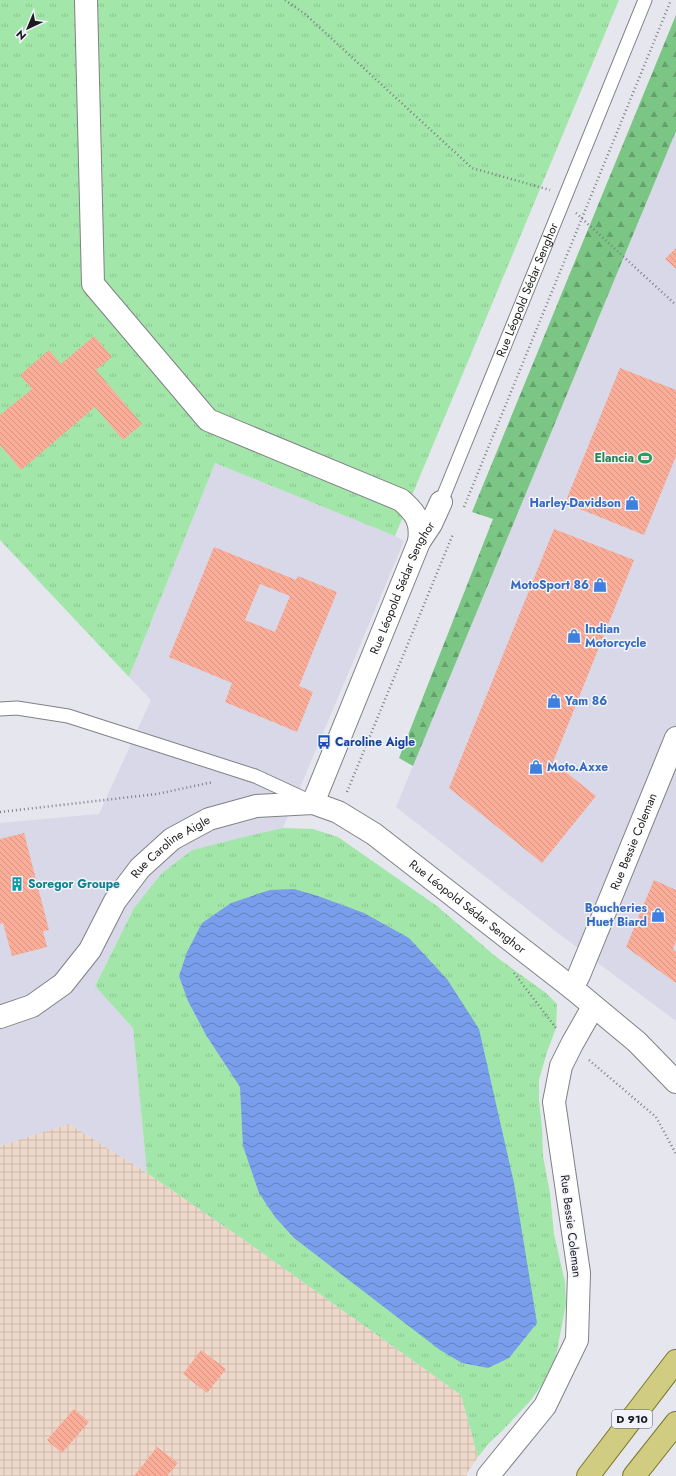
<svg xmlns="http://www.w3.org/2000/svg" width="676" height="1476" font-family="Jost,sans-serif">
<defs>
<pattern id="industrial-grid" width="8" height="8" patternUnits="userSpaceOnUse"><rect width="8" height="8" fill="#edd8ca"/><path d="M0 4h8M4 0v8" fill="none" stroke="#cbb9ad"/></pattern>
<pattern id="grass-tufts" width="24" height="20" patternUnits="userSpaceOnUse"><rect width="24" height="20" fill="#a2e7a9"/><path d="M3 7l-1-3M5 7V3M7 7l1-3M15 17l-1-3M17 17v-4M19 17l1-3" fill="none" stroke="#8bc691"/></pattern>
<pattern id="forest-firs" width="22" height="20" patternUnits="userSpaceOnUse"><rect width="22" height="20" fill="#7bc684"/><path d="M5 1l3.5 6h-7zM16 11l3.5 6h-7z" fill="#64a06b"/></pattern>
<pattern id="water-waves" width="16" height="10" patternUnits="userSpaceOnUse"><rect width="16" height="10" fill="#799eeb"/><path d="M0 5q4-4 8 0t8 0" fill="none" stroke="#6280be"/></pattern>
<pattern id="building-back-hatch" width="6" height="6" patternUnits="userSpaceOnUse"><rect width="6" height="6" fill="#faad98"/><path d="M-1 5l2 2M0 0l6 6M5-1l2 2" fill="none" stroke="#d69483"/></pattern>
</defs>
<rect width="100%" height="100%" fill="#e6e6ee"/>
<g fill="#d8d8e8">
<path d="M676,131v890l-113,-84 -167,-130z"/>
<path d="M215,463l180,73 9,5 -121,287 -44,10 -47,12 -30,23 -28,35 -39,77 38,43 14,145 -78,-49 -69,22v-323l99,-9 52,-114 -22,-23z"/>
</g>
<path fill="url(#industrial-grid)" d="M69,1124l78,49 100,69 214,153 17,62 -11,16v3h-467v-330z"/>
<g fill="url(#grass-tufts)">
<path d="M0,0h619l-224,536 -180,-73 -86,214 -129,-137z"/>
<path d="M283,828l30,1 25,8 99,69 58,50 51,37 11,11 -1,24 -9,24 -8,28v20l3,28 1,28 7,37 4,41 11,48 1,22 -6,31 -4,21 -13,27 -12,17 -28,30 -14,13 -11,14 -17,-62 -214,-153 -100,-69 -14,-145 -38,-42 39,-78 28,-35 30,-23 47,-12z"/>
</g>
<path fill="url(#forest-firs)" d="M676,15v116l-263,635 -14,-8 94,-239 -21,-7z"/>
<path fill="url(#water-waves)" d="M294,889l24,7 46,17 45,25 38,41 32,50 35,154 23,140 -28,35 -21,10 -26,-5 -22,-13 -146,-112 -19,-21 -16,-24 -16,-47 -3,-59 -34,-52 -18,-34 -9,-25 8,-24 15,-29 29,-20 39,-13z"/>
<g fill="url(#building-back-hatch)" fill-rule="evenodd">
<path d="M676,248v21l-11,-10z"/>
<path d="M94,336l18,21 -16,13 46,54 -19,16 -28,-33 -74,63 -21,-25v-30l32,-26 -12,-14 29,-25 12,14z"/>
<path d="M620,368l56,22v66l-32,79 -79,-32z"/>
<path d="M554,529l80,31 -81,202 43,34 -54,67 -93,-75z"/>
<path d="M214,547l82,33 2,-4 39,16 -38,94 14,6 -16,40 -72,-30 7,-19 -63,-26zM260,584l30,12 -15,36 -30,-12z"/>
<path d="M24,833l25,97 -6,1 4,16 -35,9 -9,-33 -3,1v-85z"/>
<path d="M654,880l22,10v51l-3,8 3,3v31l-50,-36z"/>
<path d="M201,1350l25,19 -19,24 -24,-19z"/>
<path d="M74,1409l15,13 -27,31 -15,-13z"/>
<path d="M157,1447l21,16 -11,13h-33z"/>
</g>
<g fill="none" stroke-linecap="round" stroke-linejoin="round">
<defs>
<g id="lane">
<path id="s1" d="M441,502l204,-502"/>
<path d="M0,709l17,-1 51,8 187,60 52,24"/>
</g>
<g id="street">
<path d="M86,0l7,284 115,136 193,80c15,13 21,22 18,42"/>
<path id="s2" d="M313,803l106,-261 12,-18 10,-22"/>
<path id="s3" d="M572,988l7,-13 97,-237"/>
<path id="s4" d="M0,1017l32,-11 31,-22 27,-34 25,-49 25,-33 32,-29 37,-20 47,-13 57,-3 25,9 36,22 198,154 65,54 39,40"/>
<path d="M488,1476l57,-70 32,-66 2,-67 -25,-171 7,-36 11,-22 21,-37"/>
</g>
<g id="primary">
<path d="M588,1476l88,-115"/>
<path d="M634,1476l42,-53"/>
</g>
</defs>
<use href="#lane" stroke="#808087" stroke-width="15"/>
<use href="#street" stroke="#808087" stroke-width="24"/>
<use href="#primary" stroke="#7c7829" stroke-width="24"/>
<g stroke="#7e7e84" stroke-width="2.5" stroke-dasharray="1 3" stroke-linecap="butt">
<path d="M285,0l20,14 167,154 78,22"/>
<path d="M576,213l100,92"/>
<path d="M464,507l207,-507"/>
<path d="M347,792l106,-258"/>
<path d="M0,812l157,-18 56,-12"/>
<path d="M514,973l42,55"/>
<path d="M589,1060l67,57 20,37"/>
</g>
<use href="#lane" stroke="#fff" stroke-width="13"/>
<use href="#street" stroke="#fff" stroke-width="22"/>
<use href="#primary" stroke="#d0cc82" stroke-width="22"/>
</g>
<defs>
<symbol id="stadium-bare" viewBox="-9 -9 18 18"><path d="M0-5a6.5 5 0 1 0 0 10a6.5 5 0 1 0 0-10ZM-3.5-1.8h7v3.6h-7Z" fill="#2e9e5b" stroke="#f3f3fb" stroke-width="2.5" paint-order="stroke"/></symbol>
<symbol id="shop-bare" viewBox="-9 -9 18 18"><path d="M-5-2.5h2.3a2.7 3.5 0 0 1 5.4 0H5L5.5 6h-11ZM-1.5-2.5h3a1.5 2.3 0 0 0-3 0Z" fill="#3f7fe0" stroke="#f3f3fb" stroke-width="2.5" paint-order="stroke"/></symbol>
<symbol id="bus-bare" viewBox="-9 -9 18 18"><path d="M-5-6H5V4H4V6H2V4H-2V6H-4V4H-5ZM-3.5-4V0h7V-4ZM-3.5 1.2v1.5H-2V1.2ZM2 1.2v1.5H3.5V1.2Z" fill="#1a4fb4" stroke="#f3f3fb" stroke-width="2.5" paint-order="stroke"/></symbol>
<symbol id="building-bare" viewBox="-9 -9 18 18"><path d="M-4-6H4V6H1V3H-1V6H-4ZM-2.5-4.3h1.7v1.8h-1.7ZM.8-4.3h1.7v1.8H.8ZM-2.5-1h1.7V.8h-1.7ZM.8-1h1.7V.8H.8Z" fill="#0f9aa8" stroke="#f3f3fb" stroke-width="2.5" paint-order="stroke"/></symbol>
</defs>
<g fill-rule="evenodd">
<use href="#stadium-bare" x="635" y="448" width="20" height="20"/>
<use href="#shop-bare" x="622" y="493" width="20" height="20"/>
<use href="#shop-bare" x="590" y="575" width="20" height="20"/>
<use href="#shop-bare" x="564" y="626" width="20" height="20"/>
<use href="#shop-bare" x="544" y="691" width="20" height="20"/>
<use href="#bus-bare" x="314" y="732" width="20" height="20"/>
<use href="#shop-bare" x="526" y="757" width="20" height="20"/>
<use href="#building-bare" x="7" y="874" width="20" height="20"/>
<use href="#shop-bare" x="648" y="905" width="20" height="20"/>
</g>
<g text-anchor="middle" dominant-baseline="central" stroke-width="3" stroke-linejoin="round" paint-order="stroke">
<rect fill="#f3f3fb" stroke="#5c5c60" stroke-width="1" x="612" y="1410" width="40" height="18" rx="3"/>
<g font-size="11" font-weight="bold" fill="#1b1b1e">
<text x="632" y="1419">D 910</text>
</g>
<g font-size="12" fill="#1b1b1e" stroke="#f3f3fb">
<text stroke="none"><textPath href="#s1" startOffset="229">Rue Léopold Sédar Senghor</textPath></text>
<text stroke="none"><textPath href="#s2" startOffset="233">Rue Léopold Sédar Senghor</textPath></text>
<text stroke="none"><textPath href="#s3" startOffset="159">Rue Bessie Coleman</textPath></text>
<text stroke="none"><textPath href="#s4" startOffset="249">Rue Caroline Aigle</textPath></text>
<text stroke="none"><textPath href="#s4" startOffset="590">Rue Léopold Sédar Senghor</textPath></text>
<text transform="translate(571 1226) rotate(83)">Rue Bessie Coleman</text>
</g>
<g font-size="12" font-weight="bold" fill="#27864d" stroke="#f3f3fb" text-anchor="end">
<text x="634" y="458">Elancia</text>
</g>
<g font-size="12" font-weight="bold" fill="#366cbe" stroke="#f3f3fb" text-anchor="end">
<text x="621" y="503">Harley-Davidson</text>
<text x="589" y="585">MotoSport 86</text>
<text x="585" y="629" text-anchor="start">Indian<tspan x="585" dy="14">Motorcycle</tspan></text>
<text x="565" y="701" text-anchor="start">Yam 86</text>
<text x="547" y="767" text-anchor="start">Moto.Axxe</text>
<text x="647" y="908">Boucheries<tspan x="647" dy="14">Huet Biard</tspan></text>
</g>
<g font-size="12" font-weight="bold" fill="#164399" stroke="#f3f3fb" text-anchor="start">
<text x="335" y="742">Caroline Aigle</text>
</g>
<g font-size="12" font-weight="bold" fill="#0d838f" stroke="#f3f3fb" text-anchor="start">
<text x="28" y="884">Soregor Groupe</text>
</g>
</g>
<g transform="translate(28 28) rotate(224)" stroke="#f3f3fb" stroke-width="3" paint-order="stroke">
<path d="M0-3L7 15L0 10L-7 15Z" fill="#1b1b1e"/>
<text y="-6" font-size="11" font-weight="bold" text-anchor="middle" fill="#1b1b1e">N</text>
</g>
</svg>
